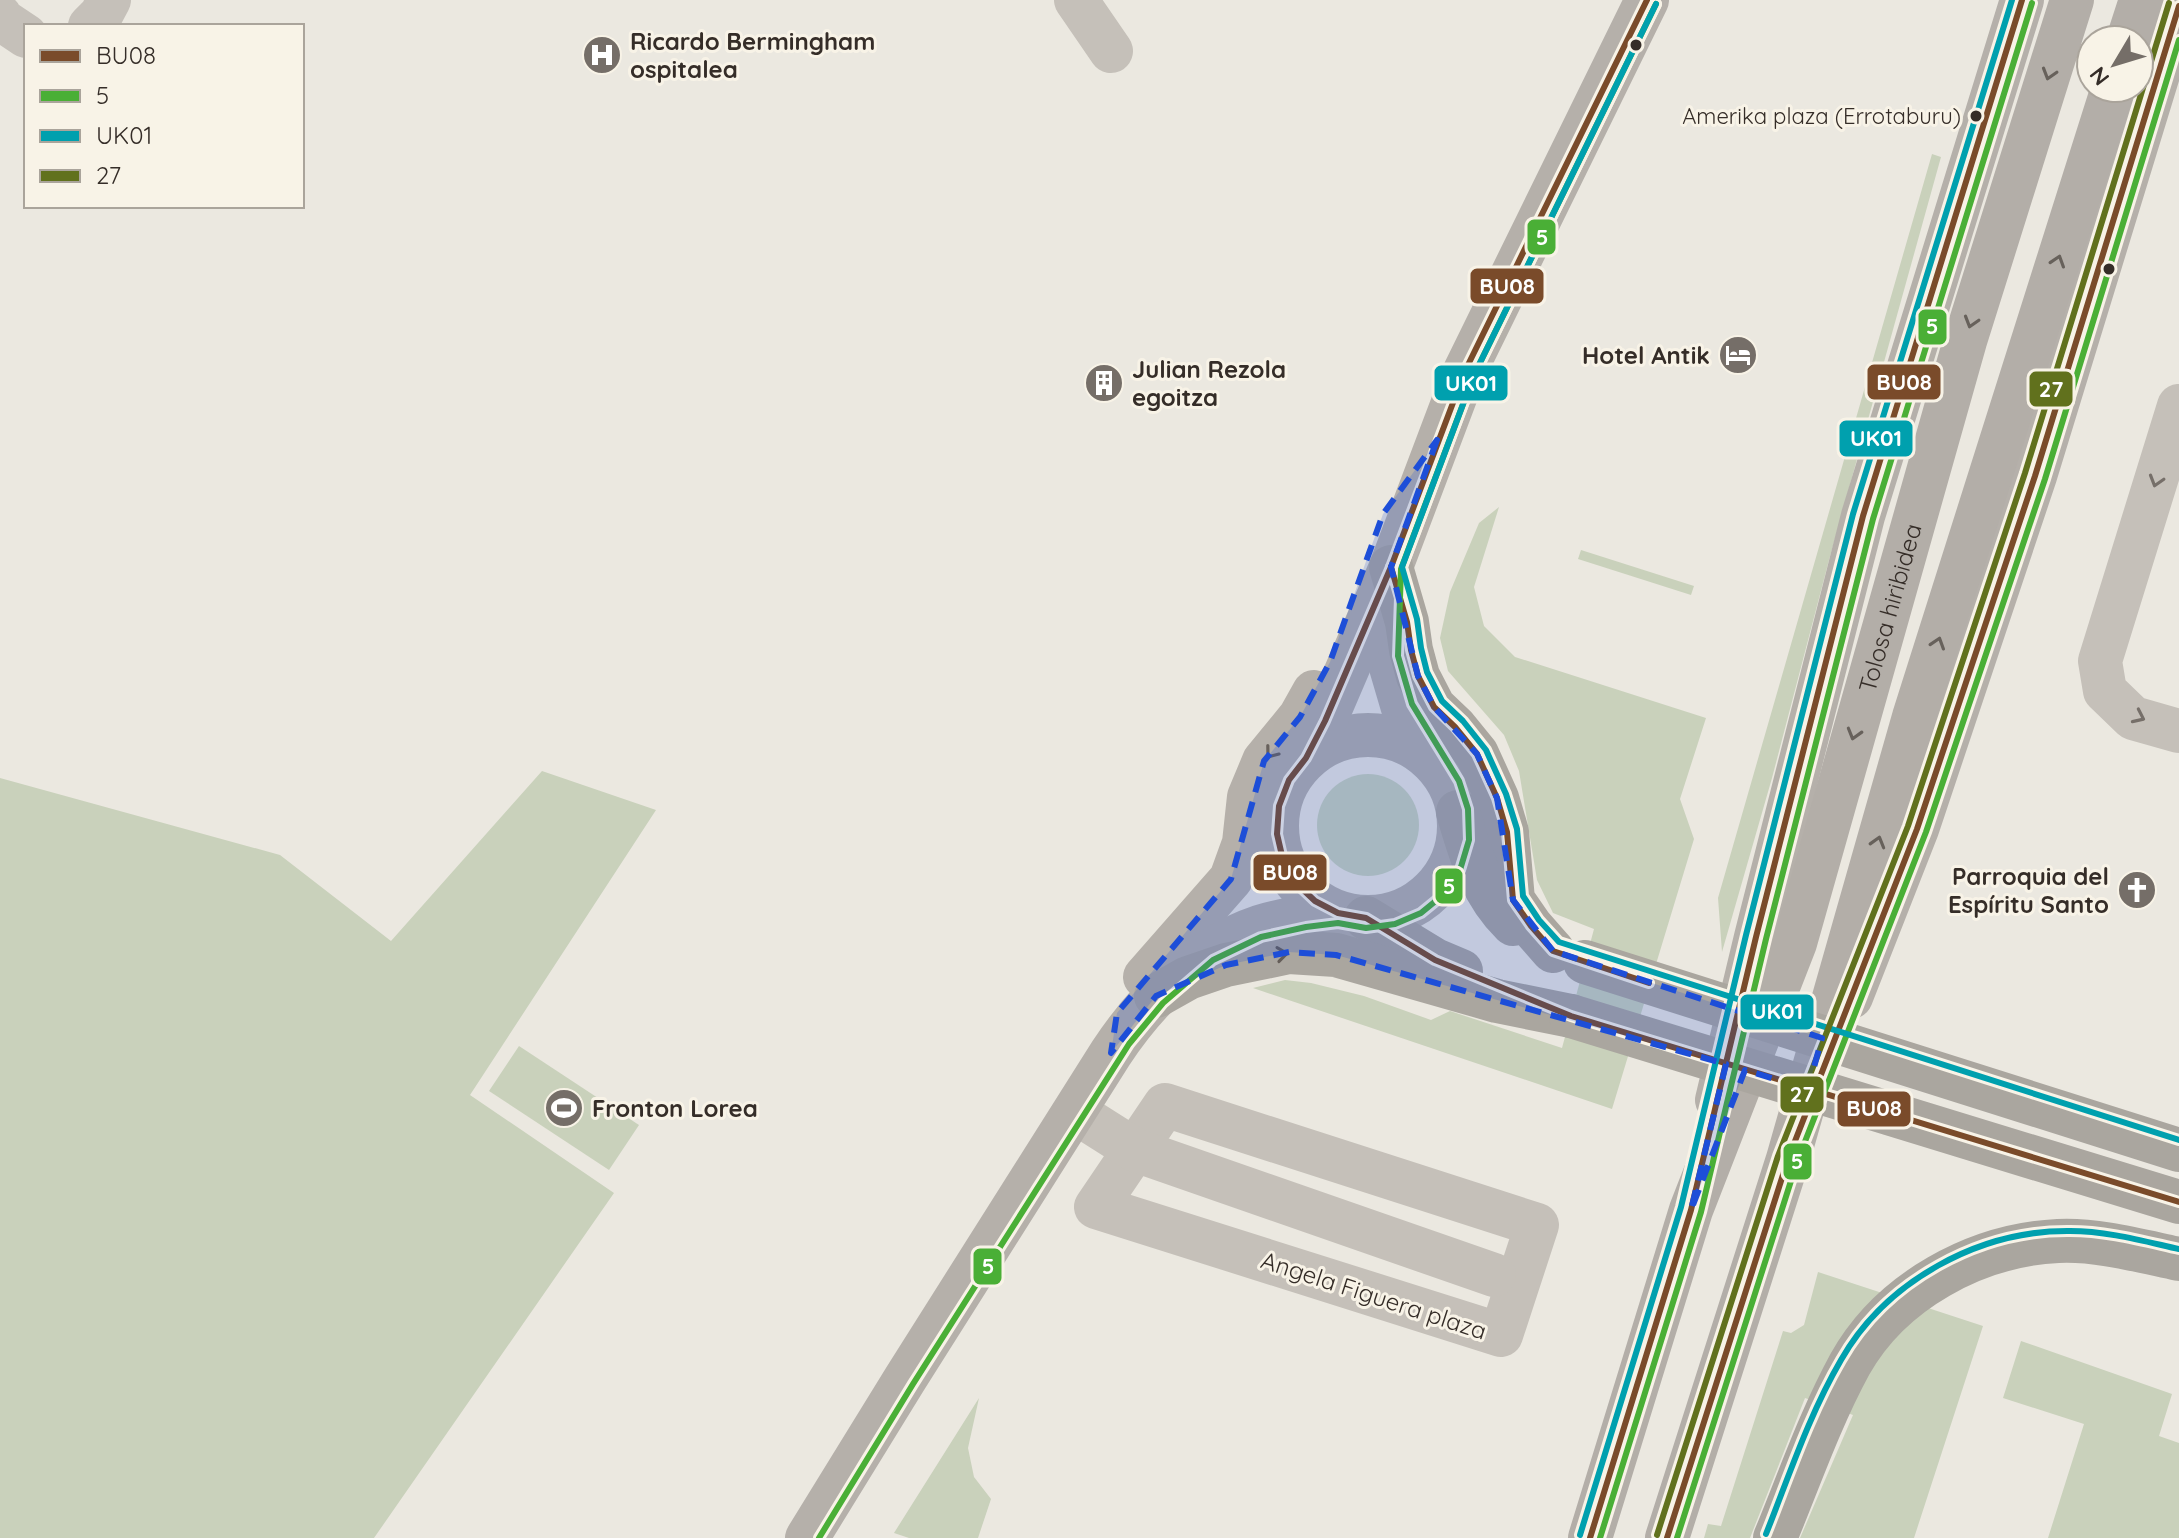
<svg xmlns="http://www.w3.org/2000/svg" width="2179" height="1538" font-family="Quicksand,sans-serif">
<rect width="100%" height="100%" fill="#ebe8e0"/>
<g fill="#c9d1bb">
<path d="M1932,154l9,3 -112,403 -57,218 -50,174 -4,-54z"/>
<path d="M1499,507l-25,80 10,39 31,31 191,61 -26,81 14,40 -82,270 -359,-121 32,-8 26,3 53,13 67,24 19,-9 112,37 32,-119 -41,-16 -16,-33 -18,-109 -15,-36 -56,-64 -8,-33 10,-46 29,-69z"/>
<path d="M1581,550l113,36 -3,9 -113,-36z"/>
<path d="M542,771l114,39 -186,285 144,98 -240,345h-374v-760l280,77 111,86z"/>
<circle cx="1368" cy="825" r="51"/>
<path d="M519,1046l120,79 -30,45 -120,-79z"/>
<path d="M1818,1272l165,54 -69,212h-114l53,-123 -48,-17 -55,140h-46l4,-14 13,2 62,-195 8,2 13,-8z"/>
<path d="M2021,1341l151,53 -13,42 20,7v95h-131l36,-114 -81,-26z"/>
<path d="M979,1398l-11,50 6,29 17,22 -13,39h-69l-15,-5z"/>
</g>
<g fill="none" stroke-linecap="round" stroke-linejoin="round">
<g stroke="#c5c0b9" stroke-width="44">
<path d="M1076,0l35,51"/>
<path d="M0,16l2,4 24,16"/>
<path d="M90,26l11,-11 8,-15"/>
<path d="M2179,406l-79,255 5,30 28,27 46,13"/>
<path d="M1165,1105l372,120 -36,110 -405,-128z"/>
<path d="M1075,1112l60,38 359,125"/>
</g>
<g stroke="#b5b0aa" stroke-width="44">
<path d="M1390,593l-2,64 15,51 31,54"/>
<circle cx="1368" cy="826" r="91"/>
<path d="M1306,758l19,-37 66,-154 74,-196 182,-371"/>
<path d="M1145,977l86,-98 13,-36 5,-46 15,-36 36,-44 14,-25"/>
<path d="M1851,997l66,-168 118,-353 144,-470"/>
<path d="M1717,1100l39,-163 107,-421 159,-516"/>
<path d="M807,1538l98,-159 206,-326c35,-53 86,-105 148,-126 26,-8 53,-11 79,-14"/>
</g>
<g stroke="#b3aea8" stroke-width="44">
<path d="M2128,40l13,-40"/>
<path id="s1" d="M1590,1538l101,-328 104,-267 170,-602 107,-341"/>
<path d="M1667,1538l121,-379 126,-442 199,-629"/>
</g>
<g stroke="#aaa69f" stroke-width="44">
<path d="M1391,567l16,55 4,28 7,26 16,31 21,20 22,27 20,44 10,34 6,68 18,26 22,25"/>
<path d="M1458,812c12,41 23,81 55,112"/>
<path d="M1366,918l69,42 26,11"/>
<path d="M1156,996l32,-18 38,-13 63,-13 47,3 161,46 74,15"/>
<path d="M1775,1538c24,-58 45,-119 75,-174 41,-73 126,-119 208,-123 39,-2 83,10 121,18"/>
</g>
<g stroke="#aaa69f" stroke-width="44">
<path d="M1585,962l594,188"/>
<path d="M1571,1016l608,186"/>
</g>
<defs>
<g id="bus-1">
<path d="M1647,0l-182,371 -74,196 -66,154 -19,37 -17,22 -10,26 -2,28 6,26 13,23 19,18 23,12 28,5 69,42 136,56 608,186"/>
<path d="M1391,567l16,55 4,28 7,26 16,31 21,20 22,27 20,44 10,34 6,68 18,26 22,25 96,32"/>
<path d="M1590,1538l101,-328 65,-273 107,-421 159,-516"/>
<path d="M1667,1538l121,-379 129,-330 118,-353 144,-470"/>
</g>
<g id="bus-2">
<path d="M819,1538l94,-154 216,-340 34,-41 50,-43 48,-23 45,-10 32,-4 28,5 29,-4 26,-11 22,-18 17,-25 9,-30 -1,-31 -9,-28 -47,-77 -14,-48 3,-87 73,-194 182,-371"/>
<path d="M1600,1538l101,-326 65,-273 107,-420 159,-516"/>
<path d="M1677,1538l120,-376 129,-330 119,-353 134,-439"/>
</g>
<g id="bus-3">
<path d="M1656,4l-182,371 -72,192 15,52 4,29 6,24 15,29 21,20 23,29 20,44 11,35 6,67 16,24 20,22 620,198"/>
<path d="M1766,1534c23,-58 43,-119 75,-174 45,-79 138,-130 229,-129 37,0 73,10 109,18"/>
<path d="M1580,1535l101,-328 65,-272 107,-421 159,-514"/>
</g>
<path id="bus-4" d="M1657,1535l121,-379 130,-330 117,-353 144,-470"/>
</defs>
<use href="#bus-1" stroke="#f8f3e7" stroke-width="12"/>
<use href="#bus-2" stroke="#f8f3e7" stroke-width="12"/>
<use href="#bus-3" stroke="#f8f3e7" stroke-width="12"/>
<use href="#bus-4" stroke="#f8f3e7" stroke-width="12"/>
<use href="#bus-1" stroke="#7a4b2a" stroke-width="6"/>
<use href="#bus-2" stroke="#4aaf36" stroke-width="6"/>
<use href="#bus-3" stroke="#00a0ae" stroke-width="6"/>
<use href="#bus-4" stroke="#61711d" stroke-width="6"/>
</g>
<defs><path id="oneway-chevron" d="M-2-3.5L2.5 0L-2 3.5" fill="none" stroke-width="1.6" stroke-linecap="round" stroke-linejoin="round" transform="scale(2)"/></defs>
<g stroke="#67615b">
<use href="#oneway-chevron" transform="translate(2049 74) rotate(107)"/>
<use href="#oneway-chevron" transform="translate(2058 261) rotate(-72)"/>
<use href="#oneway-chevron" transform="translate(1971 322) rotate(107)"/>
<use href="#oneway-chevron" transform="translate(1938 643) rotate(-72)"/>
<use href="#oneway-chevron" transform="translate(1854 734) rotate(106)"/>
<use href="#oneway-chevron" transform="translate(1878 842) rotate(-74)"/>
</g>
<g stroke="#766f69">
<use href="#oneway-chevron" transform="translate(2156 481) rotate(107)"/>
<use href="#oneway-chevron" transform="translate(2139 717) rotate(25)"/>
</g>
<use stroke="#68615c" href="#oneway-chevron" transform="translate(1271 753) rotate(127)"/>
<use stroke="#645d58" href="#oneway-chevron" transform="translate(1282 954) rotate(-8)"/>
<path fill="#1d4ed8" fill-opacity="0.2" stroke="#1d4ed8" stroke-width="6" stroke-dasharray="16 10" stroke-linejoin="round" d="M1437,440l-46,127 27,109 16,31 43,47 20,44 16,102 40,51 269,87 -14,51 -63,-19 -54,140 35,-146 -390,-109 -47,-3 -63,13 -70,31 -45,57 6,-40 114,-134 33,-118 36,-44 30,-55 53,-148z"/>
<defs>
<symbol id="hospital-disc" viewBox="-11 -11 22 22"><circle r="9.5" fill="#756e68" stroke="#f8f3e7"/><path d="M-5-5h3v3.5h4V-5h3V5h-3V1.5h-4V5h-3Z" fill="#fff"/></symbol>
<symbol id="hotel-disc" viewBox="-11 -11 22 22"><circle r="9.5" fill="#756e68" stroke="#f8f3e7"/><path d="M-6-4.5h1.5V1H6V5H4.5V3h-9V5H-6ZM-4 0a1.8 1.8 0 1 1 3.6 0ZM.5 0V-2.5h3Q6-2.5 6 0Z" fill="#fff"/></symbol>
<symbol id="building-disc" viewBox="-11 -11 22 22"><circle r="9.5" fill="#756e68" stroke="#f8f3e7"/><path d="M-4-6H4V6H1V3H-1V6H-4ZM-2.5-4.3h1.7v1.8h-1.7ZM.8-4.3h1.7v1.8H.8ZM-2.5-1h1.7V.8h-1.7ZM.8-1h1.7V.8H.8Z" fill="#fff"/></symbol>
<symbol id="church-disc" viewBox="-11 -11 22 22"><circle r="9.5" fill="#756e68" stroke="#f8f3e7"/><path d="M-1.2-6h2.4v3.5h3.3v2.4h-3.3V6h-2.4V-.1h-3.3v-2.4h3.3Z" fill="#fff"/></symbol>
<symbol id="stadium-disc" viewBox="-11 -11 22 22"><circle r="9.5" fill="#756e68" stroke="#f8f3e7"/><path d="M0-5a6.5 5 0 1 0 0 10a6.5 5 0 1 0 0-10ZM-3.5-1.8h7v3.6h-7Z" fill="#fff"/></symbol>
</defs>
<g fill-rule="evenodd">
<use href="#hospital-disc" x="580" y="33" width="44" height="44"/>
<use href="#hotel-disc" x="1716" y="333" width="44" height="44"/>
<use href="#building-disc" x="1082" y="361" width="44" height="44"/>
<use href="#church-disc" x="2115" y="868" width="44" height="44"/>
<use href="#stadium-disc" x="542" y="1086" width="44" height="44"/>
</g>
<g fill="#352d28" stroke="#f8f3e7" stroke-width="3">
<circle cx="1636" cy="45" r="7"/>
<circle cx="1976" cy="116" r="7"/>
<circle cx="2109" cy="269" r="7"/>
</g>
<g text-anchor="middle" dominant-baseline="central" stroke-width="6" stroke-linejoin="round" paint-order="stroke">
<g font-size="22" fill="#352d28" stroke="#f8f3e7" text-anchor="end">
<text x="1961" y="116">Amerika plaza (Errotaburu)</text>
</g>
<g font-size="24" font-weight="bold" fill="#352d28" stroke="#f8f3e7" text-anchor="start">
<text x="630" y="41">Ricardo Bermingham<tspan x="630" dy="28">ospitalea</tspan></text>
<text x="1710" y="355" text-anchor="end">Hotel Antik</text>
<text x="1132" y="369">Julian Rezola<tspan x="1132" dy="28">egoitza</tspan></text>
<text x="2109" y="876" text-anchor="end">Parroquia del<tspan x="2109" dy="28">Espíritu Santo</tspan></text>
<text x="592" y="1108">Fronton Lorea</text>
</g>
<g font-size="24" fill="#352d28" stroke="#f8f3e7">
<text stroke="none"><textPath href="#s1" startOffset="978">Tolosa hiribidea</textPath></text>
<text transform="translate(1374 1295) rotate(18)">Angela Figuera plaza</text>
</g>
</g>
<g stroke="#f8f3e7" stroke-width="3">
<rect x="1526" y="218" width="31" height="38" rx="8" fill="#4aaf36"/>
<rect x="1469" y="267" width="76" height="38" rx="8" fill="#7a4b2a"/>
<rect x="1917" y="308" width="31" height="38" rx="8" fill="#4aaf36"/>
<rect x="1866" y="363" width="76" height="38" rx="8" fill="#7a4b2a"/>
<rect x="1433" y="364" width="76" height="38" rx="8" fill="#00a0ae"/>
<rect x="2028" y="370" width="46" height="38" rx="8" fill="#61711d"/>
<rect x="1838" y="419" width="76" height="39" rx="8" fill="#00a0ae"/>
<rect x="1252" y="853" width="76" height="39" rx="8" fill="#7a4b2a"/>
<rect x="1434" y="867" width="30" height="38" rx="8" fill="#4aaf36"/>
<rect x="1739" y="993" width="76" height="38" rx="8" fill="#00a0ae"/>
<rect x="1779" y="1075" width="46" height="39" rx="8" fill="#61711d"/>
<rect x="1836" y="1090" width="76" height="38" rx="8" fill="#7a4b2a"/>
<rect x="1782" y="1142" width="31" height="39" rx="8" fill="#4aaf36"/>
<rect x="972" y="1247" width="31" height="39" rx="8" fill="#4aaf36"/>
</g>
<g font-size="22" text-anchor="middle" font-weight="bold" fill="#fff">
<text x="1542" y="245">5</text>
<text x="1507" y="294">BU08</text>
<text x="1932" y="334">5</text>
<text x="1904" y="390">BU08</text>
<text x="1471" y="391">UK01</text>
<text x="2051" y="397">27</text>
<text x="1876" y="446">UK01</text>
<text x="1290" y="880">BU08</text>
<text x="1449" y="894">5</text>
<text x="1777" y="1019">UK01</text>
<text x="1802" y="1102">27</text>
<text x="1874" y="1116">BU08</text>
<text x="1797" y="1169">5</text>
<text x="988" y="1274">5</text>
</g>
<rect x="24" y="24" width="280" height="184" fill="#f8f3e7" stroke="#aaa49b" stroke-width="2"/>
<rect x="40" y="50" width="40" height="12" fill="#7a4b2a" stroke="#aaa49b" stroke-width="2"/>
<text x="96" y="64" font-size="24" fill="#352d28">BU08</text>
<rect x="40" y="90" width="40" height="12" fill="#4aaf36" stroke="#aaa49b" stroke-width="2"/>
<text x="96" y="104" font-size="24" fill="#352d28">5</text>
<rect x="40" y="130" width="40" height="12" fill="#00a0ae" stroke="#aaa49b" stroke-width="2"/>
<text x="96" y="144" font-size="24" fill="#352d28">UK01</text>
<rect x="40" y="170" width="40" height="12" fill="#61711d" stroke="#aaa49b" stroke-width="2"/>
<text x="96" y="184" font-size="24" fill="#352d28">27</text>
<g transform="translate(2115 64) rotate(232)"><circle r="38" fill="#f8f3e7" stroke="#aaa49b" stroke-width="2"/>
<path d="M0-6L14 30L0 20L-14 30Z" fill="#756e68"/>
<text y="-12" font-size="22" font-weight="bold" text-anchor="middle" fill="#352d28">N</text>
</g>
</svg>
